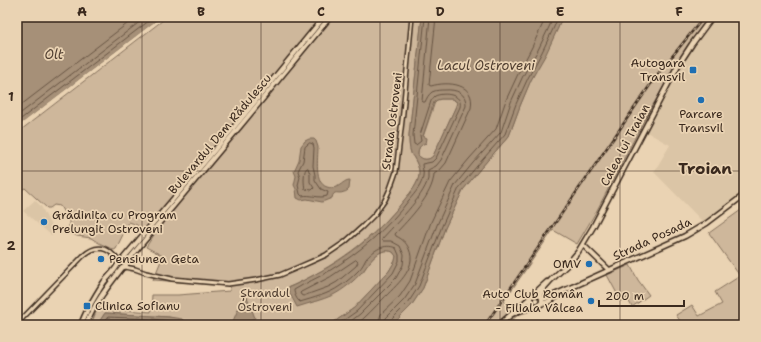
<svg xmlns="http://www.w3.org/2000/svg" width="761" height="342" font-family="'Shantell Sans',sans-serif">
<rect width="100%" height="100%" fill="#ead3b3"/>
<filter id="ink" filterUnits="userSpaceOnUse"><feTurbulence type="fractalNoise" baseFrequency=".025" numOctaves="2"/><feDisplacementMap in="SourceGraphic" scale="8" xChannelSelector="R" yChannelSelector="G"/><feConvolveMatrix kernelMatrix="1 2 1 2 8 2 1 2 1" color-interpolation-filters="sRGB"/></filter>
<g filter="url(#ink)">
<g fill="#dbc5a6">
<path d="M708,17h36v173l-41,32 -49,-50 16,-27 -29,-16 6,-14 41,-70z"/>
<path d="M35,200l6,6 9,18 6,6 -5,5 -28,-24z"/>
</g>
<g fill="#ceb79b" stroke="#84705c">
<path d="M167,17h255l-13,118c0,6 0,12 2,18 2,5 1,1 3,5 3,5 6,12 5,17 -1,9 -8,17 -14,24 -30,39 -72,69 -118,89l76,-16c6,-10 17,-26 30,-20l3,4 -1,5 -6,10 -35,37 -24,17h-140v-2l-21,-6 -64,-4 -8,12h-6l6,-16 3,-1 51,4 1,-17h26l52,-4v-3l-2,-3 -75,-5 10,-24 -17,-9 8,-12 -5,-3 -22,27 -1,-1 21,-27 -12,-7 -6,-2 -13,27 -2,1 -15,-7 -8,-5 -14,-2 -8,-4v-11l-9,-15 -6,-1 -4,3h-3l-22,-20 -4,2 -4,-4v-53z"/>
<path d="M562,17h146l-20,28 -41,70 -51,97 -19,32 -24,-14 -49,71 13,13 8,-4 13,-2 12,-6 -13,7 -19,6 -12,10h-114l19,-19 12,-18 22,-60 18,-38 17,-21 29,-33 11,-30 11,-26 27,-52z"/>
<path d="M441,99h11l5,3 -1,4 -23,50c-5,5 -11,4 -15,-1 0,-6 1,-9 7,-12l-2,-6 12,-35 2,-2z"/>
<path d="M741,210l3,3v112h-61l-7,-10 16,-10 7,11 23,-12 -7,-12 25,-16 -31,-43z"/>
<path d="M630,265l8,15 11,15 -17,12 -5,-9 -6,3 -14,-26z"/>
</g>
<g fill="#a69078" stroke="#7b6754" fill-rule="evenodd">
<path d="M17,17h144l-144,110z"/>
<path d="M422,17h140l-4,11 -12,26 -15,26 -11,26 -11,30 -29,33 -17,21 -18,38 -22,60 -12,18 -19,19h-62l24,-17 35,-37 6,-10 1,-5 -3,-4c-15,-6 -23,11 -31,20 -8,9 -19,18 -29,23 -11,5 -24,8 -36,12l-10,-19c9,-3 17,-8 25,-12 37,-19 68,-44 93,-77 6,-7 13,-15 14,-24 1,-5 -2,-12 -5,-17 -2,-4 -1,0 -3,-5 -2,-6 -2,-12 -2,-18zM441,99h11l5,3 -1,4 -23,50c-5,5 -11,4 -15,-1 0,-6 1,-9 7,-12l1,1 1,-6 -4,-2 11,-34 3,-2z"/>
<path d="M309,139h5l2,2 2,6c0,11 -4,36 9,40 3,1 6,1 9,0 6,-2 8,-7 14,-7l-1,9c-1,1 -3,3 -5,3 -6,3 -10,-3 -12,6l-10,4 -15,-3 -6,1 -4,-2 -1,-9 -2,-4 2,-9 -2,-5 5,-11 2,-14 4,-5z"/>
<path d="M247,297l8,21 -17,7h-4l-1,-4 9,-21z"/>
<path d="M105,313l64,4 13,2 3,3 5,1v2h-93z"/>
</g>
<path fill="#ead3b3" d="M161,17h2l-1,2 -145,110v-2z"/>
<g fill="none" stroke-linecap="round" stroke-linejoin="round">
<g stroke="#665342" stroke-width="1">
<path d="M17,108l119,-91"/>
<path d="M17,116l129,-99"/>
<path d="M17,122l137,-105"/>
<path d="M310,143l3,1 1,4 -1,18 2,9v5l6,9 7,3 -1,4c-8,3 -16,-2 -25,0l-2,-2 -2,-9 2,-8 -2,-6 5,-10 2,-14z"/>
<path d="M308,168l2,6v8l4,6 -2,2 -7,-1c-1,-4 -2,-16 1,-20z"/>
<path d="M356,260l2,2 -2,4 -19,16 -9,5 -25,9 -2,-1 -1,-2 1,-1 29,-15z"/>
<path d="M102,325l5,-7 1,-1c13,1 67,1 75,8"/>
<path d="M108,325l3,-2 47,2"/>
<path d="M337,325l20,-14 36,-38 6,-12v-6l-3,-7c-12,-5 -22,2 -30,11 -2,4 -4,8 -7,11 -5,5 -12,12 -19,16 -11,8 -27,12 -40,16 -3,-2 -6,-8 -6,-12 11,-7 24,-12 35,-19 31,-19 58,-42 80,-71 6,-7 13,-15 14,-24 1,-4 -1,-8 -1,-12l10,-2 4,-4 24,-51c3,-13 -16,-15 -25,-11 -2,2 -3,3 -4,5l-11,34 1,6 -5,4 -2,-1 -1,-9 12,-118"/>
<path d="M346,325l14,-11 36,-36 7,-13 1,-10 -4,-9 -9,-5h-8l-1,-2c13,-15 41,-41 46,-60 0,-3 0,-6 0,-9l8,-4 5,-6 25,-54c1,-13 -10,-17 -21,-16 -4,0 -9,0 -13,2 -4,3 -5,6 -7,10h-2l-1,-1 8,-84"/>
<path d="M356,325c10,-8 18,-17 27,-26 12,-13 35,-30 26,-50 -3,-7 -7,-10 -13,-13l-1,-2c14,-15 38,-39 39,-60l6,-4 6,-7 25,-55c5,-25 -23,-27 -40,-22l-2,-1 7,-68"/>
<path d="M378,325l1,-5 2,-6 19,-18 10,-15 21,-59 19,-40 19,-23 27,-30 10,-29 12,-26 14,-27 14,-30"/>
<path d="M384,325l2,-7 18,-18 11,-16 22,-59 18,-40 18,-22 28,-31 10,-30 12,-26 15,-26 12,-25 2,-8"/>
<path d="M389,325l1,-4 18,-18 11,-17 23,-60 17,-38 18,-22 28,-32 11,-30 12,-26 14,-26 12,-25 4,-10"/>
</g>
<path stroke="#7b6754" stroke-width="1" d="M741,200l3,4"/>
<defs>
<g id="minor">
<path d="M125,267l10,2 11,4 26,6 56,5 28,-4 24,-5 19,-8 16,-7 11,-5 19,-13 17,-15 13,-13 10,-14 5,-11 6,-17 7,-60 9,-95"/>
<path d="M17,324l66,-68c14,-13 26,-9 36,6"/>
</g>
<g id="major">
<path d="M583,245l26,25"/>
<path d="M122,260l37,-44 80,-95 85,-104"/>
<path d="M126,263l13,-16 102,-122 89,-108"/>
<circle cx="536" cy="300" r="6"/>
<path d="M533,295l14,-13"/>
<path d="M540,296l2,-6 9,-10 16,-15 11,-13 15,-25 84,-160 15,-23 20,-27"/>
<path d="M542,299l8,-2 135,-61 22,-13 37,-28"/>
<path d="M540,304l8,-2 13,-8"/>
<path d="M512,314l15,-7 7,-1"/>
<path d="M81,325c5,-15 14,-29 23,-43 5,-6 13,-13 15,-20 2,-2 5,-2 7,0v4l-4,2c-14,18 -28,36 -36,57"/>
<path d="M499,325l31,-27"/>
</g>
</defs>
<use href="#minor" stroke="#3b2a1e" stroke-width="6"/>
<use href="#major" stroke="#3b2a1e" stroke-width="7"/>
<use href="#minor" stroke="#ead3b3" stroke-width="3"/>
<use href="#major" stroke="#ead3b3" stroke-width="4"/>
<defs>
<path id="rail" d="M485,325l172,-250 47,-58"/>
</defs>
<use href="#rail" stroke="#3b2a1e" stroke-width="2.5"/>
<use href="#rail" stroke="#ead3b3" stroke-width="1" stroke-dasharray="3" stroke-linecap="butt"/>
</g>
</g>
<path fill="none" stroke="#3b2a1e" stroke-width="1" stroke-opacity="0.55" d="M142,17v308M261,17v308M380,17v308M500,17v308M620,17v308M17,171h727"/>
<g fill="#1f6fb2" stroke="#ead3b3" stroke-width="1.5">
<rect x="689" y="66" width="8" height="8" rx="2"/>
<circle cx="701" cy="100" r="4"/>
<circle cx="44" cy="222" r="4"/>
<circle cx="101" cy="259" r="4"/>
<circle cx="589" cy="264" r="4"/>
<circle cx="591" cy="301" r="4"/>
<rect x="83" y="302" width="8" height="8" rx="2"/>
</g>
<g text-anchor="middle" dominant-baseline="central" stroke-width="3.5" stroke-linejoin="round" paint-order="stroke">
<g font-size="12" fill="#3b2a1e" stroke="#ead3b3" text-anchor="end">
<text x="685" y="63">Autogara<tspan x="685" dy="14">Transvil</tspan></text>
<text x="701" y="114" text-anchor="middle">Parcare<tspan x="701" dy="14">Transvil</tspan></text>
<text x="52" y="215" text-anchor="start">Grădinița cu Program<tspan x="52" dy="14">Prelungit Ostroveni</tspan></text>
<text x="109" y="259" text-anchor="start">Pensiunea Geta</text>
<text x="581" y="264">OMV</text>
<text x="583" y="294">Auto Club Român<tspan x="583" dy="14">- Filiala Vâlcea</tspan></text>
<text x="95" y="306" text-anchor="start">Clinica Sofianu</text>
</g>
<g font-size="12" fill="#3b2a1e" stroke="#ead3b3">
<text transform="translate(392 121) rotate(-83)">Strada Ostroveni</text>
<text transform="translate(220 134) rotate(-50)">Bulevardul Dem Rădulescu</text>
<text transform="translate(625 145) rotate(-62)">Calea lui Traian</text>
<text transform="translate(652 239) rotate(-25)">Strada Posada</text>
</g>
<g font-size="12" fill="#513f31" stroke="#ead3b3">
<text x="265" y="293">Ștrandul<tspan x="265" dy="14">Ostroveni</tspan></text>
</g>
<g font-size="13" font-style="italic" fill="#503e30" stroke="#ead3b3">
<text x="54" y="54">Olt</text>
<text x="486" y="65">Lacul Ostroveni</text>
</g>
<g font-size="16" font-weight="bold" fill="#3b2a1e" stroke="#ead3b3">
<text x="705" y="168">Troian</text>
</g>
</g>
<rect width="761" height="342" fill="none" stroke="#ead3b3" stroke-width="44"/>
<path d="M599 300v6h85v-6" fill="none" stroke="#3b2a1e" stroke-width="2"/>
<text x="605" y="300" font-size="12" fill="#3b2a1e" stroke="#ead3b3" stroke-width="3" paint-order="stroke">200 m</text>
<rect x="22" y="22" width="717" height="298" fill="none" stroke="#3b2a1e" stroke-width="1.5"/>
<g font-size="13" text-anchor="middle" font-weight="bold" fill="#3b2a1e">
<text x="82" y="16">A</text>
<text x="201" y="16">B</text>
<text x="321" y="16">C</text>
<text x="440" y="16">D</text>
<text x="560" y="16">E</text>
<text x="679" y="16">F</text>
<text x="11" y="101">1</text>
<text x="11" y="250">2</text>
</g>
</svg>
